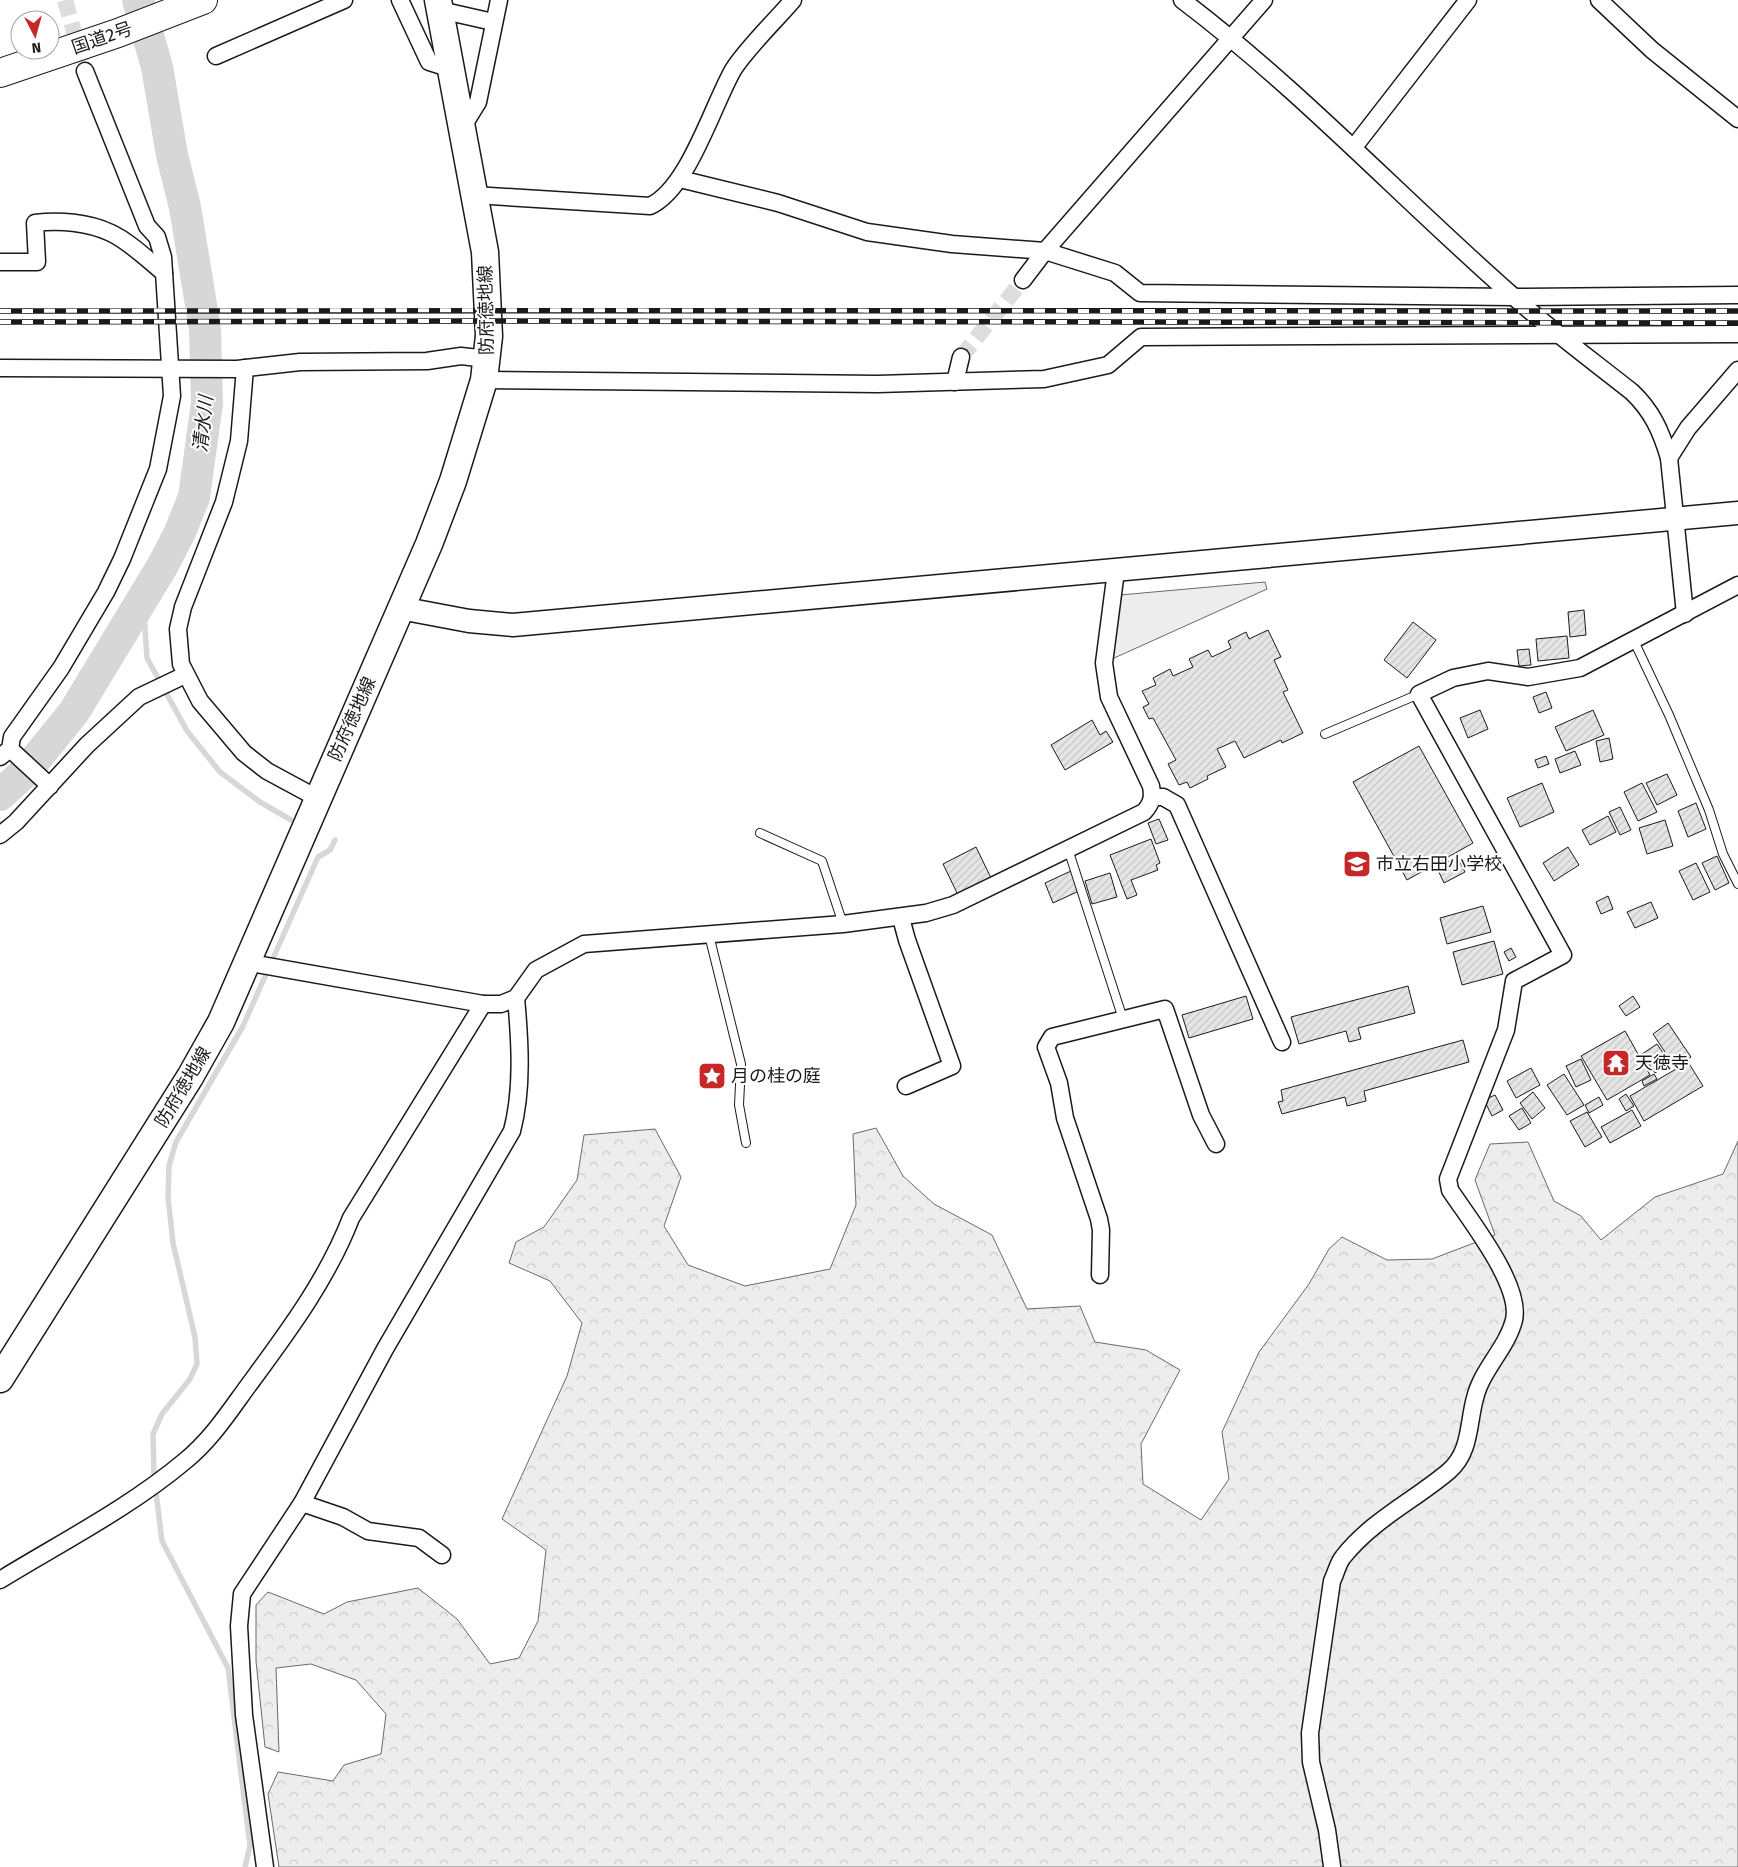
<svg xmlns="http://www.w3.org/2000/svg" width="1738" height="1867" font-family="'Fira Sans','Noto Sans JP',sans-serif">
<defs>
<pattern id="forest-crowns" width="20" height="18" patternUnits="userSpaceOnUse" patternTransform="scale(1.25)"><rect width="20" height="18" fill="#ededed"/><path d="M2 6a3 3 0 1 1 6 0M12 15a3 3 0 1 1 6 0" fill="none" stroke="#cbcbcb"/></pattern>
<pattern id="building-hatch" width="6" height="6" patternUnits="userSpaceOnUse" patternTransform="scale(1.25)"><rect width="6" height="6" fill="#e6e6e6"/><path d="M-1 1l2-2M0 6l6-6M5 7l2-2" fill="none" stroke="#c5c5c5"/></pattern>
</defs>
<rect width="100%" height="100%" fill="#fff"/>
<path fill="url(#forest-crowns)" stroke="#6a6a6a" d="M876,1128l27,48 31,28 58,31 35,74 53,-3 15,36 51,8 34,20 -39,74 2,40 58,36 28,-41 -7,-47 37,-80 50,-68 20,-35 13,-12 45,23 45,-1 63,-24 -20,-55 15,-36 38,-2 26,59 27,15 20,24 54,-43 68,-23 15,-33v726h-1459l-11,-73 10,-22 55,9 11,-16 37,-11 5,-40 -30,-34 -45,-16 -35,4 3,84 -14,-5 -9,-86v-56l12,-13 56,22 23,-12 71,-14 39,31 33,45 29,-6 19,-37 8,-71 -44,-31 65,-143 15,-53 -32,-42 -41,-18 7,-21 28,-15 33,-47 7,-45 71,-6 26,48 -17,49 24,39 57,21 85,-17 26,-64 -3,-71z"/>
<path fill="#ededed" stroke="#6a6a6a" d="M1265,582l2,7 -155,70 8,-64z"/>
<g fill="none" stroke-linecap="round" stroke-linejoin="round">
<g stroke="#d7d7d7" stroke-width="5.5">
<path d="M143,599l4,59 40,73 33,41 40,30 31,18"/>
<path d="M245,1867l5,-21 -22,-178 -66,-127 -8,-65 -1,-42 9,-20 28,-35 7,-15 -2,-27 -22,-94 -5,-46 1,-31 7,-24 67,-116 75,-169 12,-7 5,-10"/>
</g>
<path stroke="#d7d7d7" stroke-width="32" d="M0,795l26,-24 48,-59 89,-147 17,-33 14,-35 13,-94 -2,-74 -20,-122 -13,-52 -15,-88 -19,-67"/>
</g>
<g fill="url(#building-hatch)" stroke="#1a1a1a">
<path d="M1584,610l2,25 -16,2 -2,-25z"/>
<path d="M1413,622l23,18 -29,38 -23,-18z"/>
<path d="M1268,630l13,27 -7,3 14,30 -5,2 20,41 -21,10 -1,-3 -37,18 -9,-17 -18,8 9,18 -19,9 1,3 -18,9 -3,-6 -8,3 -11,-21 8,-4 -23,-42 -4,1 -6,-12 6,-3 -7,-13 14,-6 -3,-7 17,-9 3,7 20,-9 -4,-8 19,-9 4,7 19,-9 -3,-7 18,-9 3,7z"/>
<path d="M1567,636l2,22 -31,3 -2,-22z"/>
<path d="M1529,649l2,16 -12,1 -2,-16z"/>
<path d="M1546,692l6,16 -13,5 -6,-16z"/>
<path d="M1480,710l8,19 -20,9 -8,-20z"/>
<path d="M1593,710l11,25 -38,16 -11,-24z"/>
<path d="M1092,720l8,15 6,-4 7,11 -48,28 -14,-25z"/>
<path d="M1609,738l4,21 -13,3 -4,-21z"/>
<path d="M1419,746l54,97 -66,37 -54,-98z"/>
<path d="M1575,751l6,14 -21,8 -5,-14z"/>
<path d="M1546,756l3,8 -11,4 -3,-8z"/>
<path d="M1667,774l10,21 -20,10 -11,-22z"/>
<path d="M1542,783l12,29 -34,15 -13,-29z"/>
<path d="M1642,783l15,29 -19,9 -14,-29z"/>
<path d="M1696,803l10,26 -18,8 -10,-26z"/>
<path d="M1620,807l11,23 -11,5 -11,-23z"/>
<path d="M1608,816l8,16 -26,13 -8,-15z"/>
<path d="M1159,819l9,21 -12,4 -8,-21z"/>
<path d="M1665,820l8,26 -26,8 -8,-26z"/>
<path d="M1151,839l9,24 -4,2 2,5 -27,10 6,15 -10,4 -17,-44z"/>
<path d="M976,847l16,33 -33,17 -16,-33z"/>
<path d="M1568,847l11,18 -25,16 -11,-18z"/>
<path d="M1717,856l12,27 -14,7 -13,-27z"/>
<path d="M1457,857l8,15 -21,11 -7,-15z"/>
<path d="M1696,863l14,29 -17,8 -14,-29z"/>
<path d="M1071,871l8,20 -26,12 -8,-20z"/>
<path d="M1110,873l7,24 -25,7 -7,-23z"/>
<path d="M1608,896l5,13 -12,5 -5,-12z"/>
<path d="M1651,902l7,16 -23,10 -8,-16z"/>
<path d="M1483,906l8,26 -44,12 -7,-26z"/>
<path d="M1494,941l9,33 -41,11 -9,-33z"/>
<path d="M1511,948l5,9 -7,4 -5,-9z"/>
<path d="M1408,986l7,27 -57,15 3,11 -12,3 -3,-11 -47,13 -8,-27z"/>
<path d="M1246,996l7,23 -64,19 -7,-23z"/>
<path d="M1633,996l7,11 -14,9 -7,-10z"/>
<path d="M1668,1023l23,34 -16,10 -22,-33z"/>
<path d="M1625,1031l25,44 -43,25 -26,-44z"/>
<path d="M1463,1040l6,22 -105,29 2,10 -19,5 -2,-9 -63,17 -4,-12 5,-1 -2,-11z"/>
<path d="M1657,1044l13,19 -15,10 -13,-19z"/>
<path d="M1581,1059l10,21 -15,7 -10,-21z"/>
<path d="M1688,1062l15,24 -59,35 -14,-25z"/>
<path d="M1531,1068l9,17 -24,13 -9,-17z"/>
<path d="M1564,1074l20,31 -17,10 -20,-30z"/>
<path d="M1654,1074l3,5 -13,7 -2,-5z"/>
<path d="M1533,1092l12,16 -13,11 -12,-16z"/>
<path d="M1626,1094l8,12 -8,5 -7,-12z"/>
<path d="M1495,1095l8,15 -11,6 -8,-16z"/>
<path d="M1599,1097l4,8 -14,8 -4,-8z"/>
<path d="M1522,1108l9,15 -12,7 -10,-14z"/>
<path d="M1632,1110l9,16 -31,17 -9,-16z"/>
<path d="M1587,1112l15,25 -17,10 -15,-26z"/>
</g>
<g fill="none" stroke-linecap="round" stroke-linejoin="round">
<g stroke="#ddd" stroke-width="16" stroke-dasharray="16 8" stroke-linecap="butt">
<path d="M65,0l20,71"/>
<path d="M961,357l62,-77"/>
</g>
<defs>
<g id="lane">
<path d="M1634,641l35,74 40,95 14,44 15,30"/>
<path d="M1325,734l94,-40"/>
<path d="M760,833l62,28 21,63"/>
<path d="M1068,849l55,170"/>
<path d="M709,935l32,129 -2,41 7,38"/>
</g>
<g id="street">
<path d="M400,0l29,62 22,7"/>
<path d="M1182,0c119,90 220,199 332,297 38,34 79,64 118,95 20,19 29,39 37,66l16,156"/>
<path d="M1599,0l53,50 86,69"/>
<path d="M440,10l53,12"/>
<path d="M216,56l128,-56"/>
<path d="M462,128l16,-26 21,-102"/>
<path d="M1354,147l114,-147"/>
<path d="M680,179l98,24 89,29 85,12 93,7 70,22 25,20 374,4 224,-2"/>
<path d="M474,195l176,11c38,-17 62,-99 83,-136 13,-21 43,-50 60,-70"/>
<path d="M0,262h37l-2,-39c24,-3 53,-1 76,10 19,9 37,27 53,40"/>
<path d="M1023,280l22,-29 219,-251"/>
<path d="M0,368l237,1 63,-7 127,-1 34,-5 26,3"/>
<path d="M245,368l-6,73 -15,61 -41,105 -5,22 3,35 19,37 44,52 23,18 50,27"/>
<path d="M484,380l394,4 166,-5 64,-14 33,-28 597,-3"/>
<path d="M955,382l6,-25"/>
<path d="M1669,458l19,-30 50,-58"/>
<path d="M10,749l40,37"/>
<path d="M0,757l10,-8 2,-12 49,-69 45,-76 16,-33 36,-90 14,-73 -9,-139 -6,-20 -10,-11 -62,-155"/>
<path d="M1153,797h10l14,8 105,237"/>
<path d="M0,835l16,-13 71,-77 52,-48 46,-22"/>
<path d="M901,918l6,22 45,126 -46,20"/>
<path d="M245,962l238,42h18l15,-6 20,-28 48,-26 259,-20 83,-11 27,-8 191,-93c8,-9 9,-15 7,-26l-42,-89 -5,-34 12,-92"/>
<path d="M1100,1275l1,-45 -2,-11 -34,-101 -6,-35 -13,-36 6,-10 113,-28 36,106 15,29"/>
<path d="M302,1503l41,14 25,14 51,7 23,17"/>
<path d="M0,1580c62,-38 129,-72 185,-119 26,-21 44,-49 63,-75 39,-53 79,-106 103,-168l132,-214"/>
<path d="M1332,1866l-5,-36 -16,-68 -1,-29 22,-152c4,-8 6,-18 11,-24 29,-37 72,-57 106,-86 22,-19 19,-48 26,-73 7,-29 32,-50 39,-78 8,-35 -45,-101 -64,-130l-2,-11 58,-149 8,-49 49,-26 -144,-261 34,-16 35,-7 40,6 52,-9 158,-83"/>
<path d="M265,1867l-21,-152 -5,-89 3,-32 60,-91 83,-154 127,-218c11,-42 8,-90 4,-133"/>
</g>
<path id="secondary" d="M400,608l69,13 44,4 1225,-112"/>
<path id="primary" d="M0,1379l190,-302 31,-55 208,-478 24,-63 31,-101 5,-44 -4,-84 -47,-252"/>
<path id="highway" d="M0,73l118,-40 85,-33"/>
</defs>
<use href="#lane" stroke="#1a1a1a" stroke-width="10"/>
<use href="#street" stroke="#1a1a1a" stroke-width="19"/>
<use href="#secondary" stroke="#1a1a1a" stroke-width="25"/>
<use href="#primary" stroke="#1a1a1a" stroke-width="29"/>
<use href="#highway" stroke="#1a1a1a" stroke-width="30"/>
<use href="#lane" stroke="#fff" stroke-width="8"/>
<use href="#street" stroke="#fff" stroke-width="16"/>
<use href="#secondary" stroke="#fff" stroke-width="22"/>
<use href="#primary" stroke="#fff" stroke-width="26"/>
<use href="#highway" stroke="#fff" stroke-width="28"/>
<defs>
<g id="rail">
<path d="M0,311c579,-2 1159,1 1738,0"/>
<path d="M0,322l467,-1 1271,2"/>
</g>
</defs>
<use href="#rail" stroke="#1a1a1a" stroke-width="5.5"/>
<use href="#rail" stroke="#fff" stroke-width="4" stroke-dasharray="11" stroke-linecap="butt"/>
</g>
<defs>
<symbol id="school-square" viewBox="-11 -11 22 22"><rect x="-9" y="-9" width="18" height="18" rx="4" fill="#c62828" stroke="#fff"/><path d="M0-5L7-2L0 1L-7-2ZM-4 1L0 2.5L4 1V4Q0 6-4 4Z" fill="#fff"/></symbol>
<symbol id="temple-square" viewBox="-11 -11 22 22"><rect x="-9" y="-9" width="18" height="18" rx="4" fill="#c62828" stroke="#fff"/><path d="M0-6L5-2H3V0L6.5 2.5H4V6H1.5V3h-3V6H-4V2.5H-6.5L-3 0V-2H-5Z" fill="#fff"/></symbol>
<symbol id="sight-square" viewBox="-11 -11 22 22"><rect x="-9" y="-9" width="18" height="18" rx="4" fill="#c62828" stroke="#fff"/><path d="M0-6L1.8-2.2L6-1.7L2.9 1.2L3.7 5.4L0 3.3L-3.7 5.4L-2.9 1.2L-6-1.7L-1.8-2.2Z" fill="#fff"/></symbol>
</defs>
<g fill-rule="evenodd">
<use href="#school-square" x="1341" y="848" width="32" height="32"/>
<use href="#temple-square" x="1600" y="1047" width="32" height="32"/>
<use href="#sight-square" x="696" y="1060" width="32" height="32"/>
</g>
<g text-anchor="middle" dominant-baseline="central" stroke-width="4" stroke-linejoin="round" paint-order="stroke">
<g font-size="18" fill="#1a1a1a" stroke="#fff">
<text transform="translate(102 38) rotate(-19)">国道2号</text>
<text transform="translate(486 310) rotate(-91)">防府徳地線</text>
<text transform="translate(352 719) rotate(-66)">防府徳地線</text>
<text transform="translate(183 1087) rotate(-59)">防府徳地線</text>
</g>
<g font-size="18" fill="#1a1a1a" stroke="#fff" text-anchor="start">
<text x="1376" y="864">市立右田小学校</text>
<text x="1635" y="1063">天徳寺</text>
<text x="731" y="1076">月の桂の庭</text>
</g>
<g font-size="19" font-style="italic" fill="#1a1a1a" stroke="#fff">
<text transform="translate(203 424) rotate(-84)">清水川</text>
</g>
</g>
<g transform="translate(35 35) rotate(174)"><circle r="24" fill="#ffffff" stroke="#a3a3a3"/>
<path d="M0-4L9 19L0 12L-9 19Z" fill="#c62828"/>
<text y="-8" font-size="14" font-weight="bold" text-anchor="middle" fill="#1a1a1a">N</text>
</g>
</svg>
